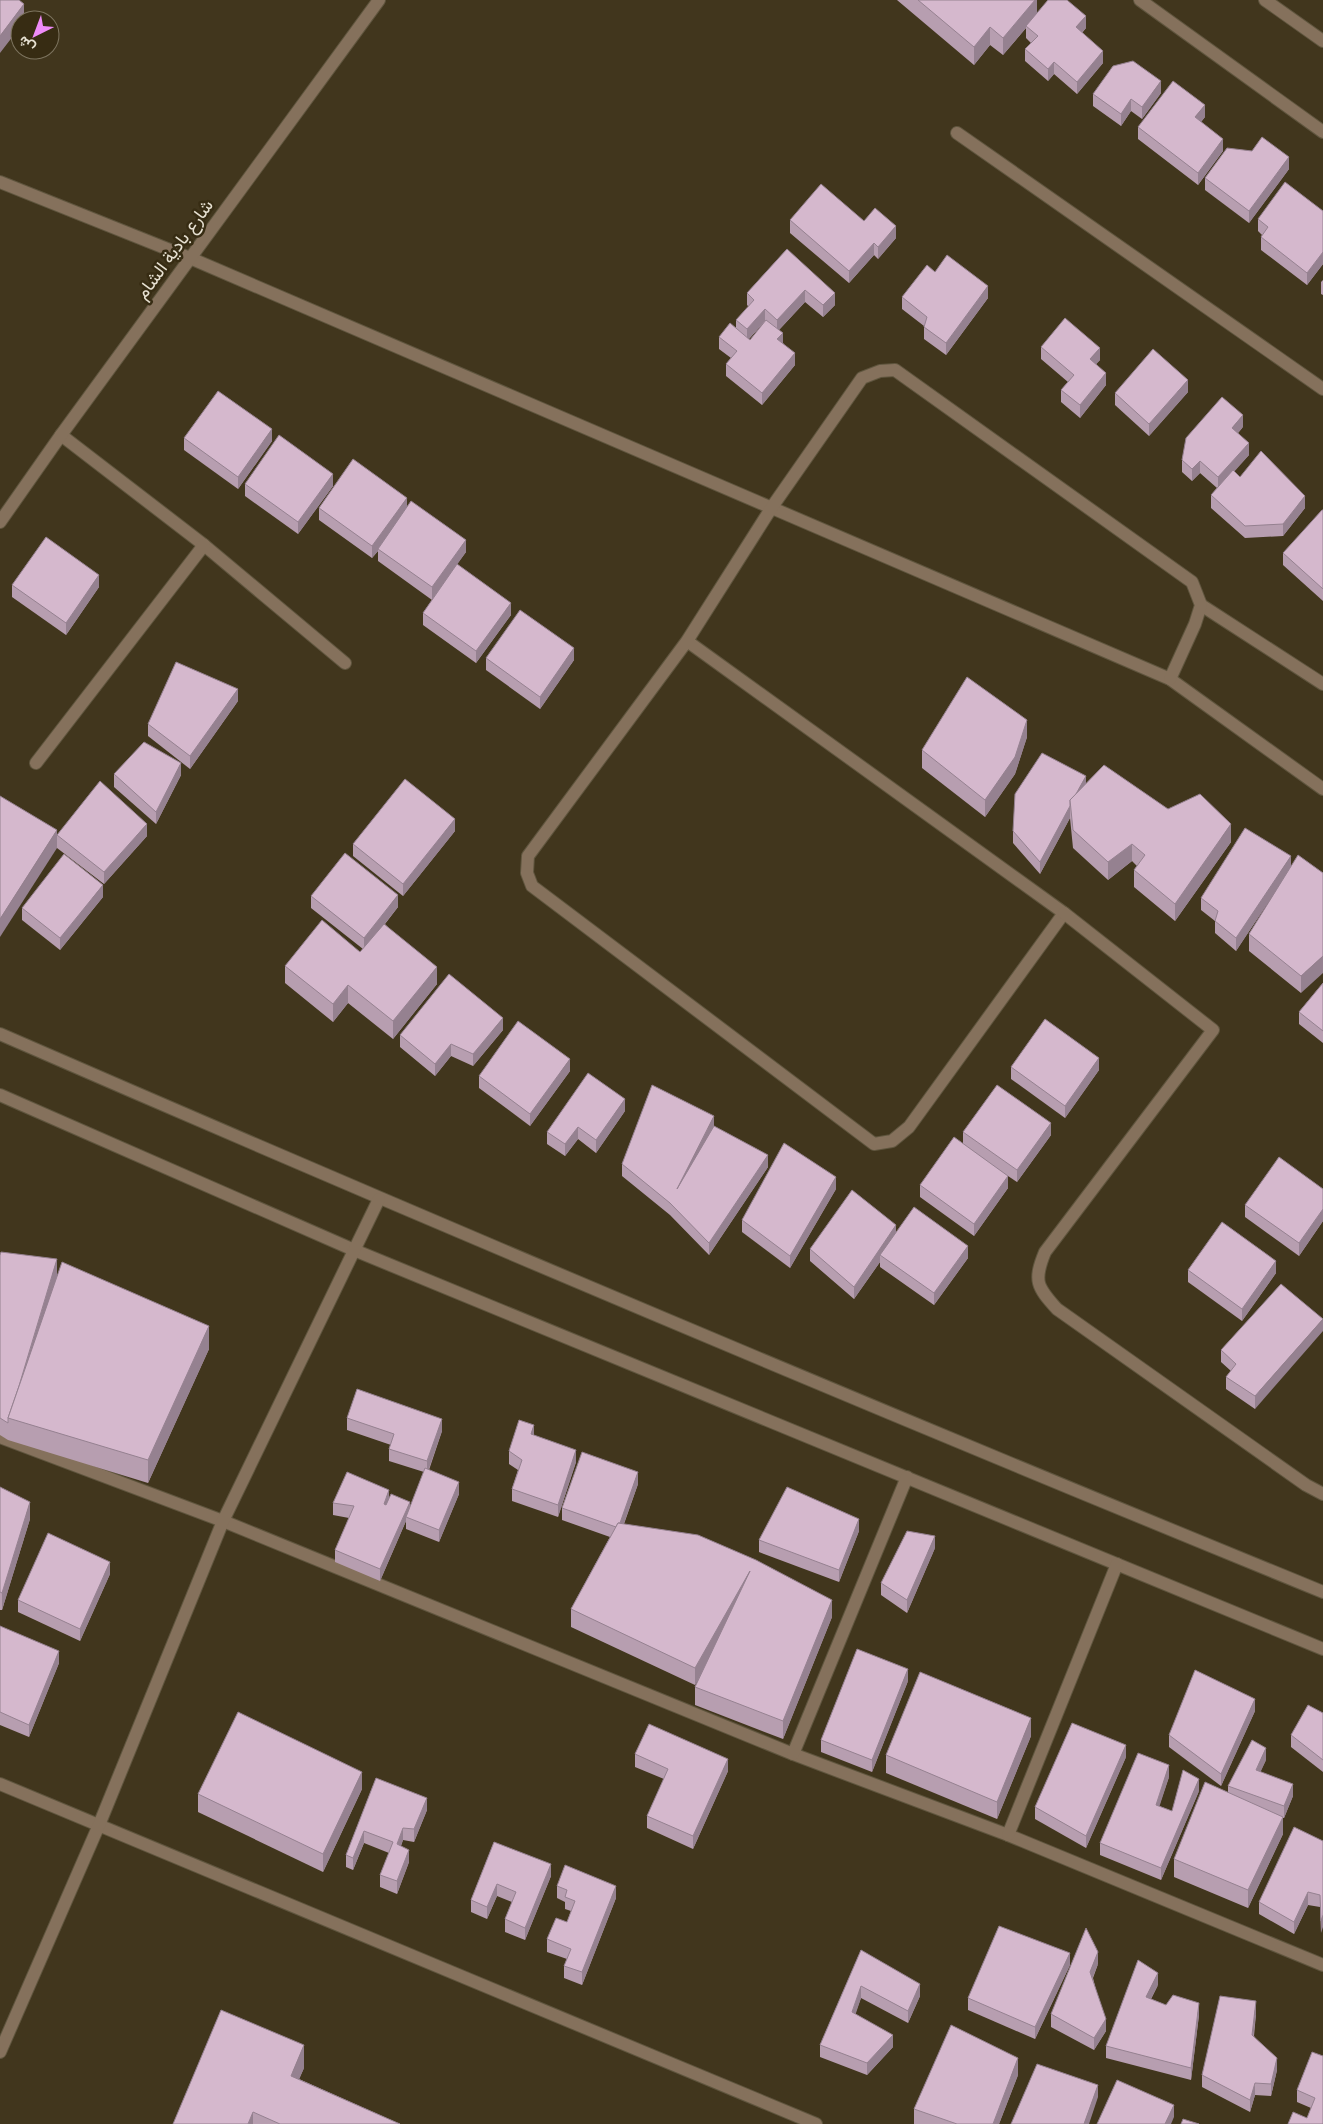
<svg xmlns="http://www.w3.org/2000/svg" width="1323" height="2124" font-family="'Roboto Condensed',Vazirmatn,sans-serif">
<rect width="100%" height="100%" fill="#41361d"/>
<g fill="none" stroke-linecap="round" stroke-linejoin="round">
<defs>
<g id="minor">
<path d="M1140,0l183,132"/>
<path d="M1265,0l58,41"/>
<path d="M957,133l366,256"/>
<path d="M0,182l190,76 980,421 153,110"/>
<path d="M61,435l143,110 141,118"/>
<path d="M0,522l61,-87 318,-435"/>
<path d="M1201,605l122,79"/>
<path d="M687,641l377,272 -155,214 -17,14 -18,3 -342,-258 -5,-13 1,-17 159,-215 85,-134 90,-129 18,-7 15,-1 297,212 9,23 -6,19 -25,55"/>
<path d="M36,763l168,-218"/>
<path d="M1064,913l149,117 -168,222c-12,29 -8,35 12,57l249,176 17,9"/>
<path d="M0,1034c439,191 880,377 1323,558"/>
<path d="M0,1095l354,155 969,399"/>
<path d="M0,1437l223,84 570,233 215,81 315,130"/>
<path d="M793,1754l114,-277"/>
<path d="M0,1784l816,340"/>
<path d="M1008,1835l109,-271"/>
<path d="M0,2052l99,-227 124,-304 156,-322"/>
</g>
</defs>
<use href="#minor" stroke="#5f553e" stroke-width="14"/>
<use href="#minor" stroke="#85715c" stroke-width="12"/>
</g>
<g fill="#b79eb0" fill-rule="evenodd">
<path d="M897,0h140v13l49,15 -4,5 21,30 -26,31 -23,-20 -6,7 -23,-20v-12l6,-6 -5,-5v-10l-23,27 -13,-10 -16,20z"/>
<path d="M1161,93l-19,26 -11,-8 -10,15 -28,-20v-12z"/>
<path d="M1205,117l-4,5 22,29 -25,34 -60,-46v-12z"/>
<path d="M1289,169l-40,54 -44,-33v-12z"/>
<path d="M1323,211v53l-16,21 -46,-35v-13l1,-2 -4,-4v-12z"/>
<path d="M790,220l74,1 32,17 -18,21 -4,-4 -25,28 -59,-50z"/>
<path d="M787,249l48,56 -12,12 -18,-15 -26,28 4,13 12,22 -33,40 -36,-29v-12l5,-6 -12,-9v-12l17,-8v-9l13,-13 -2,-2v-12zM765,321l-15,19 -1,-1z"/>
<path d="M935,272l53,26 -42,57 -22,-16v-13l-22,-17v-12z"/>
<path d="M1323,280v15l-2,-1v-12z"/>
<path d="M1041,347l59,13 -4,4 10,21 -26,33 -19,-16v-12l7,-8 -27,-23z"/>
<path d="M1188,392l-39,44 -34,-31v-12z"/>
<path d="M1243,427l-5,6 11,22 -15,16 6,6 65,31 -22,28 -38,2 -34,-30v-13l6,-7 -17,-15 -8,8 -10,-9v-12z"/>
<path d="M184,438l88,3 -34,48 -54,-39z"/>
<path d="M245,484l88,2 -35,48 -53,-38z"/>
<path d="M319,508h88l59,44 -9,12 54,51 -35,48 -53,-38v-12l9,-13 -54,-39v-10l-6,7 -53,-38z"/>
<path d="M1323,510v91l-40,-36v-12z"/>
<path d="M12,585l87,2 -33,48 -54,-38z"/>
<path d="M486,658l88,2 -34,49 -54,-39z"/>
<path d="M238,701l-48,68 -42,-33v-12z"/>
<path d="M1027,737l-12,37 -30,43 -63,-49v-18z"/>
<path d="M114,774l67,1 -25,49 -42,-37z"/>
<path d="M1086,784l82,25 63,33 -56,79 -41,-34v-17l3,-4 -5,-5 -24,19 -35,-32 -3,-30 -30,56 -27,-31v-12z"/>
<path d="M455,831l-52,65 -50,-40v-12z"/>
<path d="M57,835l90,1 -43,48 -47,-36z"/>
<path d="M1291,868l32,5 -22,120 -52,-42v-17l32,-51 -45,68 -21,-18v-12l-14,-11v-12z"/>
<path d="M311,896l87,11 -13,17 52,60 -44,55 -45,-36 -15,19 -48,-39v-17l75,-14 3,-3 -52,-41z"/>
<path d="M103,897l-43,53 -38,-30v-12z"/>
<path d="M1323,983v60l-24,-19v-12z"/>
<path d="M503,1030l-30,36 -22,-10 -16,20 -35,-29v-12z"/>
<path d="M1011,1067l88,3 -34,48 -54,-39z"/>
<path d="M570,1071l-40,55 -51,-38v-12z"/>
<path d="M625,1111l-29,42 -18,-14 -13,17 -18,-12v-12z"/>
<path d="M714,1126l54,41 -59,88 -39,-40 -48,-39v-12z"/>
<path d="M963,1132l88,3 -34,47 -9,-6v12l-34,48 -54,-39v-12l43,-42z"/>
<path d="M836,1189l-46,79 -48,-36v-12z"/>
<path d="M1323,1189v32l-24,35 -54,-39v-12z"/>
<path d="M896,1232l72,26 -34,47 -54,-38v-5l-26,37 -44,-38v-12z"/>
<path d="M0,1255l57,22 152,72 -61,134 -140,-43 -8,-5z"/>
<path d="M1188,1270l88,3 -34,48 -54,-39z"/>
<path d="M1281,1284l-26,125 -29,-20v-12l5,-6 -10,-9v-12z"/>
<path d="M347,1418l95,13 -13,39 30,24 -20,48 -33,-13v-8l-26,60 -45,-19v-12l14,-32 -16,-3v-12l56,-6 21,11 14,-36 -35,-11v-12l2,-4 -44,-15z"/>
<path d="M534,1435l42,27 -18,55 -46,-16v-12l6,-19 -9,-6v-13z"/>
<path d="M638,1484l-14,40 208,93 -49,122 -88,-34v-18l5,-10 -5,8 -124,-58v-18l39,-72 -48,-17v-12z"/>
<path d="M0,1487l30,32 -28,91h-2z"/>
<path d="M859,1531l-20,51 -80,-30v-12z"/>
<path d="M935,1548l-28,65 -26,-18v-12z"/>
<path d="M110,1574l-30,67 -62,-29v-12z"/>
<path d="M0,1626l59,37 -30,74 -29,-12z"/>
<path d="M908,1681l-36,91 -51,-20v-12z"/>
<path d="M1255,1711l-34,75 -52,-39v-12z"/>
<path d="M1323,1713v59l-32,-25v-12z"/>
<path d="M1031,1736l-34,83 -111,-46v-18z"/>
<path d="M635,1754l93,17 -35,78 -46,-21v-12l17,-37 -29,-12z"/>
<path d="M1126,1757l-40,91 -51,-29v-12z"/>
<path d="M1266,1760l-6,12 33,24 -9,22h-1v16l-35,74 -74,-31v-18l54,-66v-7z"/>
<path d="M1169,1777l-10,29 13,5 27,-20 -38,89 -61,-25v-12z"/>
<path d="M376,1778l51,32 -13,32 -11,-2 -2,6 8,16 -12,32 -17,-7v-12l9,-22 -25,-10 -11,27 -7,-3v-12z"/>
<path d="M362,1789l-39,83 -125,-60v-18z"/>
<path d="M1323,1841l-2,92 -1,-26 -12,-2 -14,29 -35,-20v-12z"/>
<path d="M494,1842l57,34 -26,64 -20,-8v-13l7,-17 -15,-6 -10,23 -16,-7v-12z"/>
<path d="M557,1886l59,12 -34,87 -18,-7v-12l3,-7 -20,-7v-13l20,-17 4,-11 -6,-2v-7l-8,-4z"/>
<path d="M861,1950l59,46 -12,27 -47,-25 -6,16 38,33 -26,28 -47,-18v-12z"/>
<path d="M1098,1964l-5,14 13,53 -12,19 -43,-23v-13z"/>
<path d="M1070,1965l-35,74 -67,-29v-12z"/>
<path d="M1158,1985l-7,14 15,6 33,10 -8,65 -85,-22v-12z"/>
<path d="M1256,2014l-2,22 23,34 -6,26 -16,-1 -5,17 -48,-25v-12z"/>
<path d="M1323,2056v68l-16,-6 4,-10 -14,-6v-12z"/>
<path d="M304,2068l-5,11 101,45h-227z"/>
<path d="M1018,2075l-19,49h-85v-15z"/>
</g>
<g fill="#958190">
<path d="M1035,0h2v15l-11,11v2l-23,27v-17z"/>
<path d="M24,4v16h-4v7l-20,26v-17z"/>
<path d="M1086,16v12l-10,11v-12z"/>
<path d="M990,27v18l-16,20v-18z"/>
<path d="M1103,51v12l-26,31v-12z"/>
<path d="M1054,62v12l-6,7v-12z"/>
<path d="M1161,81v12l-19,26v-12z"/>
<path d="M1131,99v12l-10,15v-12z"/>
<path d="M1205,105v12l-10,12v-12z"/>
<path d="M1223,139v12l-25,34v-12z"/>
<path d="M1289,157v12l-40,54v-12z"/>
<path d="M896,226v12l-18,21v-12z"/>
<path d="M874,243v12l-25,28v-12z"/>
<path d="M1323,252v12l-16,21v-12z"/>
<path d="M988,286v12l-42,57v-12z"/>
<path d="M805,290v12l-28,30v-12z"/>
<path d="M835,293v12l-12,12v-12z"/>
<path d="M765,309v12l-18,20v-12z"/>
<path d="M783,333v12l-6,-6z"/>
<path d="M1100,348v12l-10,11v-12z"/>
<path d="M795,353v12l-33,40v-12z"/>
<path d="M1106,373v12l-26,33v-13z"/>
<path d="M1188,380v12l-39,44v-12z"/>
<path d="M1243,415v12l-11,13v-12z"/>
<path d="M272,429v12l-34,48v-12z"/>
<path d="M1249,443v12l-31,35v-13z"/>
<path d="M1200,461v12l-8,8v-12z"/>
<path d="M333,474v12l-35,48v-12z"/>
<path d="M1305,496v12l-22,28v-12z"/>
<path d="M407,498v12l-29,39v2l-6,7v-12z"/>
<path d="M466,540v12l-34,48v-13z"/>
<path d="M99,575v12l-33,48v-12z"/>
<path d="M511,603v12l-35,48v-12z"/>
<path d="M574,648v12l-34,49v-12z"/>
<path d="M238,689v12l-48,68v-13z"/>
<path d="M1027,720v17l-12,37 -30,43v-17z"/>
<path d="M181,763v12l-25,49v-12z"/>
<path d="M1086,776v12l-16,17z"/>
<path d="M1070,806v12l-30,56v-12z"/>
<path d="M455,819v12l-52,65v-12z"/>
<path d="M147,824v12l-43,48v-12z"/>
<path d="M1231,824v18l-56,79v-17z"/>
<path d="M57,830v18l-57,89v-18z"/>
<path d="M1132,844v17l-24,19v-18z"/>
<path d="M1291,856v12l-55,83v-13z"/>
<path d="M103,885v12l-43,53v-12z"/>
<path d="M398,895v12l-34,43v-12z"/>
<path d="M1323,956v17l-22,20v-17z"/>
<path d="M437,967v17l-44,55v-18z"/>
<path d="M348,985v18l-15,19v-18z"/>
<path d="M503,1018v12l-30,36v-12z"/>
<path d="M451,1044v12l-16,20v-12z"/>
<path d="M1099,1058v12l-34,48v-12z"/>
<path d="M570,1059v12l-40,55v-12z"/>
<path d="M625,1099v12l-29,42v-13z"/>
<path d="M714,1116v12l-37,61z"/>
<path d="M1051,1123v12l-34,47v-12z"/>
<path d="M578,1127v12l-13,17v-12z"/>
<path d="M768,1155v12l-59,88v-12z"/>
<path d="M1008,1176v12l-34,48v-12z"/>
<path d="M836,1177v12l-46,79v-12z"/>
<path d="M1323,1209v12l-24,35v-13z"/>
<path d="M896,1225v12l-16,18v7l-26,37v-12z"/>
<path d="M968,1246v12l-34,47v-12z"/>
<path d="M57,1259v18l-47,141z"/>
<path d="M1276,1261v12l-34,48v-12z"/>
<path d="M1323,1319v12l-68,78v-13z"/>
<path d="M209,1326v23l-61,134v-23z"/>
<path d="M442,1419v12l-15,43v-13z"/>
<path d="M534,1425v12l-3,-3z"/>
<path d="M576,1450v12l-18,55v-12z"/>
<path d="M638,1472v12l-20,56v-12z"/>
<path d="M459,1482v12l-20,48v-12z"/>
<path d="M389,1490v13l-5,13v-12z"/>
<path d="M30,1502v17l-28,91v-17z"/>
<path d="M410,1502v12l-4,3v4l-26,60v-12z"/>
<path d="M859,1519v12l-20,51v-12z"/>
<path d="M935,1536v12l-28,65v-13z"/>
<path d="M110,1562v12l-30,67v-12z"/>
<path d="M750,1571v18l-55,96v-17z"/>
<path d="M832,1600v17l-49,122v-18z"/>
<path d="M59,1651v12l-30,74v-12z"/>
<path d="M908,1669v12l-36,91v-12z"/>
<path d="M1255,1699v12l-34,75v-12z"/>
<path d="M1031,1718v18l-34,83v-17z"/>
<path d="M1126,1745v12l-40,91v-12z"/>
<path d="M1266,1748v12l-10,22v-12z"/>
<path d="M728,1759v12l-35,78v-13z"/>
<path d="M1169,1765v12l-13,40v-12z"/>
<path d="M362,1772v17l-39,83v-18z"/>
<path d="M1199,1779v12l-38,89v-12z"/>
<path d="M1293,1784v12l-9,22v-12z"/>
<path d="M427,1798v12l-13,32v-13z"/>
<path d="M1283,1817v17l-35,74v-18z"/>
<path d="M403,1828v12l-6,16v-12z"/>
<path d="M364,1831v12l-11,27v-12z"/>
<path d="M409,1850v12l-12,32v-13z"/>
<path d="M551,1864v12l-26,64v-12z"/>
<path d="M497,1884v12l-10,23v-12z"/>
<path d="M616,1886v12l-34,87v-13z"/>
<path d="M1308,1892v13l-14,29v-12z"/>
<path d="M1323,1915v12l-2,6v-12z"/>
<path d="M1098,1952v12l-8,20v-12z"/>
<path d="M1070,1953v12l-35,74v-12z"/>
<path d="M1158,1973v12l-12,24v-12z"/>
<path d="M920,1984v12l-12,27v-12z"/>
<path d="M861,1986v12l-9,27v-13z"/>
<path d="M1256,2001v13l-4,33v-12z"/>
<path d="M1199,2003v12l-8,65v-12z"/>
<path d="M1106,2019v12l-12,19v-12z"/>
<path d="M893,2035v12l-26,28v-12z"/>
<path d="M304,2045v23l-13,30v-22z"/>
<path d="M1018,2058v17l-19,49h-6z"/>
<path d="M1277,2058v12l-6,26v-12z"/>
<path d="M1255,2083v12l-5,17v-12z"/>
<path d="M1098,2085v12l-9,27h-5z"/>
<path d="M1174,2105v12l-3,7h-6z"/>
<path d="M253,2112v12h-5z"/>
</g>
<g fill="#d5b8cd" stroke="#958190">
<path d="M0,0h19l5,4 -24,32z"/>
<path d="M918,0h117l-32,38 -13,-11 -16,20z"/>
<path d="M1048,0h19l19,16 -10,11 27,24 -26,31 -23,-20 -6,7 -23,-20 13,-13 -12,-10z"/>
<path d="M1133,61l28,20 -19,26 -11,-8 -10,15 -28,-20 20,-28z"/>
<path d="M1173,81l32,24 -10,12 28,22 -25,34 -60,-46z"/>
<path d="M1262,137l27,20 -40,54 -44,-33 22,-30 25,3z"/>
<path d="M1285,182l38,29v41l-16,21 -46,-36 7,-10 -10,-8z"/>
<path d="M821,184l43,37 11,-13 21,18 -18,21 -4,-4 -25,28 -59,-51z"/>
<path d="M787,249l48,44 -12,12 -18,-15 -28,30 -12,-11 -18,20 -11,-9 18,-20 -7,-7z"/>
<path d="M947,255l41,31 -42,57 -22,-16 3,-10 -25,-20 25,-32 8,7z"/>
<path d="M1065,318l35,30 -10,11 16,14 -26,32 -19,-15 13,-15 -33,-28z"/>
<path d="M766,320l17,13 -6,6 18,14 -33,40 -36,-29 11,-13 -18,-14 11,-14 20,17z"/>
<path d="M1153,349l35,31 -39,44 -34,-31z"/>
<path d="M218,391l54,38 -34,48 -54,-39z"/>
<path d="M1222,397l21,18 -11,13 17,15 -31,34 -18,-16 -8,8 -10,-9 4,-22z"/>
<path d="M279,435l54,39 -35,48 -53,-38z"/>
<path d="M1261,451l44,45 -22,28 -38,2 -34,-31 22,-25 7,7z"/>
<path d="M353,459l54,39 -35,48 -53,-38z"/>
<path d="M411,501l55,39 -34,47 -54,-38z"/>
<path d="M1322,510h1v79l-40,-36z"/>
<path d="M46,537l53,38 -33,48 -54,-38z"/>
<path d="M457,564l54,39 -35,48 -53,-38z"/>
<path d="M520,610l54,38 -34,49 -54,-39z"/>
<path d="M176,662l62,27 -48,67 -42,-32z"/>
<path d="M967,677l60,43 -12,37 -30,43 -63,-50z"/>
<path d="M144,742l37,21 -25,49 -42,-38z"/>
<path d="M1042,753l44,23 -10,18 -6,6v6l-30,56 -27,-31 2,-37z"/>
<path d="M1104,765l64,44 32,-15 31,30 -56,80 -41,-34 11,-15 -13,-11 -24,18 -35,-32 -3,-30z"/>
<path d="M405,779l50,40 -52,65 -50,-40z"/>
<path d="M100,781l47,43 -43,48 -47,-37z"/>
<path d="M0,796l57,34 -57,89z"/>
<path d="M1245,828l46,28 -55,82 -21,-17 3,-10 -17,-13z"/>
<path d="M345,853l53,42 -34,43 -53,-42z"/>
<path d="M64,854l39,31 -43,53 -38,-30z"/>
<path d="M1298,855l25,18v83l-22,20 -52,-42z"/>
<path d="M322,920l38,32 24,-28 53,43 -44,54 -45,-36 -15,19 -48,-38z"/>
<path d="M449,974l54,44 -30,36 -22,-10 -16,20 -35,-29z"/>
<path d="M1323,983v48l-24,-19z"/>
<path d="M1045,1019l54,39 -34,48 -54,-39z"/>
<path d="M518,1021l52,38 -40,55 -51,-38z"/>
<path d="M588,1073l37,26 -29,41 -18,-13 -13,17 -18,-12z"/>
<path d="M652,1085l62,31 -37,73 37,-63 54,29 -59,88 -39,-40 -48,-39z"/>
<path d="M997,1085l54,38 -34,47 -54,-38z"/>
<path d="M954,1137l54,39 -34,48 -54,-39z"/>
<path d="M784,1143l52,34 -46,79 -48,-36z"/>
<path d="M1279,1157l44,32v20l-24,34 -54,-38z"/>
<path d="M852,1190l44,35 -42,62 -44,-38z"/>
<path d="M914,1207l54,39 -34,47 -54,-38z"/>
<path d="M1222,1222l54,39 -34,48 -54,-39z"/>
<path d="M1,1252l56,7 -38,127 -11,32v5l-8,-5v-163z"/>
<path d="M62,1262l147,64 -61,134 -140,-42z"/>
<path d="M1281,1284l42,35 -68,77 -29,-19 10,-13 -15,-14z"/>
<path d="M357,1389l85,30 -15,42 -38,-12 5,-15 -47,-16z"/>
<path d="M519,1420l15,5 -3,9 45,16 -18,55 -46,-16 10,-29 -13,-9z"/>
<path d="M582,1452l56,20 -18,51h-2l-2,4 -54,-19z"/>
<path d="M425,1468l34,14 -20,48 -33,-13z"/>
<path d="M347,1472l42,18 -5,14 2,1 5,-11 19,8 -30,67 -45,-19 19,-44 -21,-3z"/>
<path d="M0,1487l30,15 -28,91 -2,-1z"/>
<path d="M787,1487l72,32 -20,51 -80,-30z"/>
<path d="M618,1523l80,12 58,25 76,40 -49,121 -88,-34 55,-116 -55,97 -124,-59z"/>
<path d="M907,1531l28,5 -28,64 -26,-17z"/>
<path d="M48,1533l62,29 -30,67 -62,-29z"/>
<path d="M0,1626l59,25 -30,74 -29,-13z"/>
<path d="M857,1649l51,20 -36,91 -51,-20z"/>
<path d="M1195,1670l60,29 -34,75 -52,-39z"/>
<path d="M920,1672l111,46 -34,84 -111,-47z"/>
<path d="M1308,1705l15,8v47l-32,-25z"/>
<path d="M238,1712l124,60 -39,82 -125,-60z"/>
<path d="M1072,1723l54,22 -40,91 -51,-29z"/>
<path d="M649,1724l79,35 -35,77 -46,-20 21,-47 -33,-15z"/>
<path d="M1252,1740l14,8 -10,22 37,14 -9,22 -56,-20z"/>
<path d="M1138,1753l31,12 -13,40 16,6 11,-41 16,9 -38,89 -61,-25z"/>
<path d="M376,1778l51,20 -13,31 -11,-1 -6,16 12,6 -12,31 -17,-6 13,-33 -29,-11 -11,27 -7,-3z"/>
<path d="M1205,1782l78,35 -35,73 -74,-31z"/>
<path d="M1294,1827l29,14v74l-2,6 -1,-26 -12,-3 -14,30 -35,-20z"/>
<path d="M494,1842l57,22 -26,64 -20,-9 11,-27 -19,-8 -10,23 -16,-7z"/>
<path d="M565,1865l51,21 -34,86 -18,-6 7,-17 -24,-10 9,-21 11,4 8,-21 -10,-4 2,-7 -10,-4z"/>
<path d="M999,1926l71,27 -35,74 -67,-29z"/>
<path d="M1086,1928l12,24 -8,20 16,47 -12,19 -43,-24z"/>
<path d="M861,1950l59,34 -12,27 -47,-25 -9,26 41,23 -26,28 -47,-18z"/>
<path d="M1138,1960l20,13 -12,24 20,8 7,-10 26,8 -8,65 -85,-22z"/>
<path d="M1220,1996l36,5 -4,34 25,23 -6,26 -16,-1 -5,17 -48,-25z"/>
<path d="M221,2010l83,35 -13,31 109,48h-120l-27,-12 -5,12h-75z"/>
<path d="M951,2025l67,33 -25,66h-36l-43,-15z"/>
<path d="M1312,2052l11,4v68h-35l5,-12 14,6 8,-20 -18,-8z"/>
<path d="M1037,2064l61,21 -14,39h-73z"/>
<path d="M1117,2080l57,25 -9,19h-68z"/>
<path d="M1183,2119l16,5h-18z"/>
</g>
<g text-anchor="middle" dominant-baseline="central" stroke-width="5" stroke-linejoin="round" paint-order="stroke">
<g font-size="18" fill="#e7e1d2" stroke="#372c13">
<text transform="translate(174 249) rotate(-54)">شارع بادية الشام</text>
</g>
</g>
<g transform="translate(35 35) rotate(222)"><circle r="24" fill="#372c13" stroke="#7d745f"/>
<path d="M0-4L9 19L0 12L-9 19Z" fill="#ee8bf8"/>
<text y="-8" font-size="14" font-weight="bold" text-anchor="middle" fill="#e7e1d2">ش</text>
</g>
</svg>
